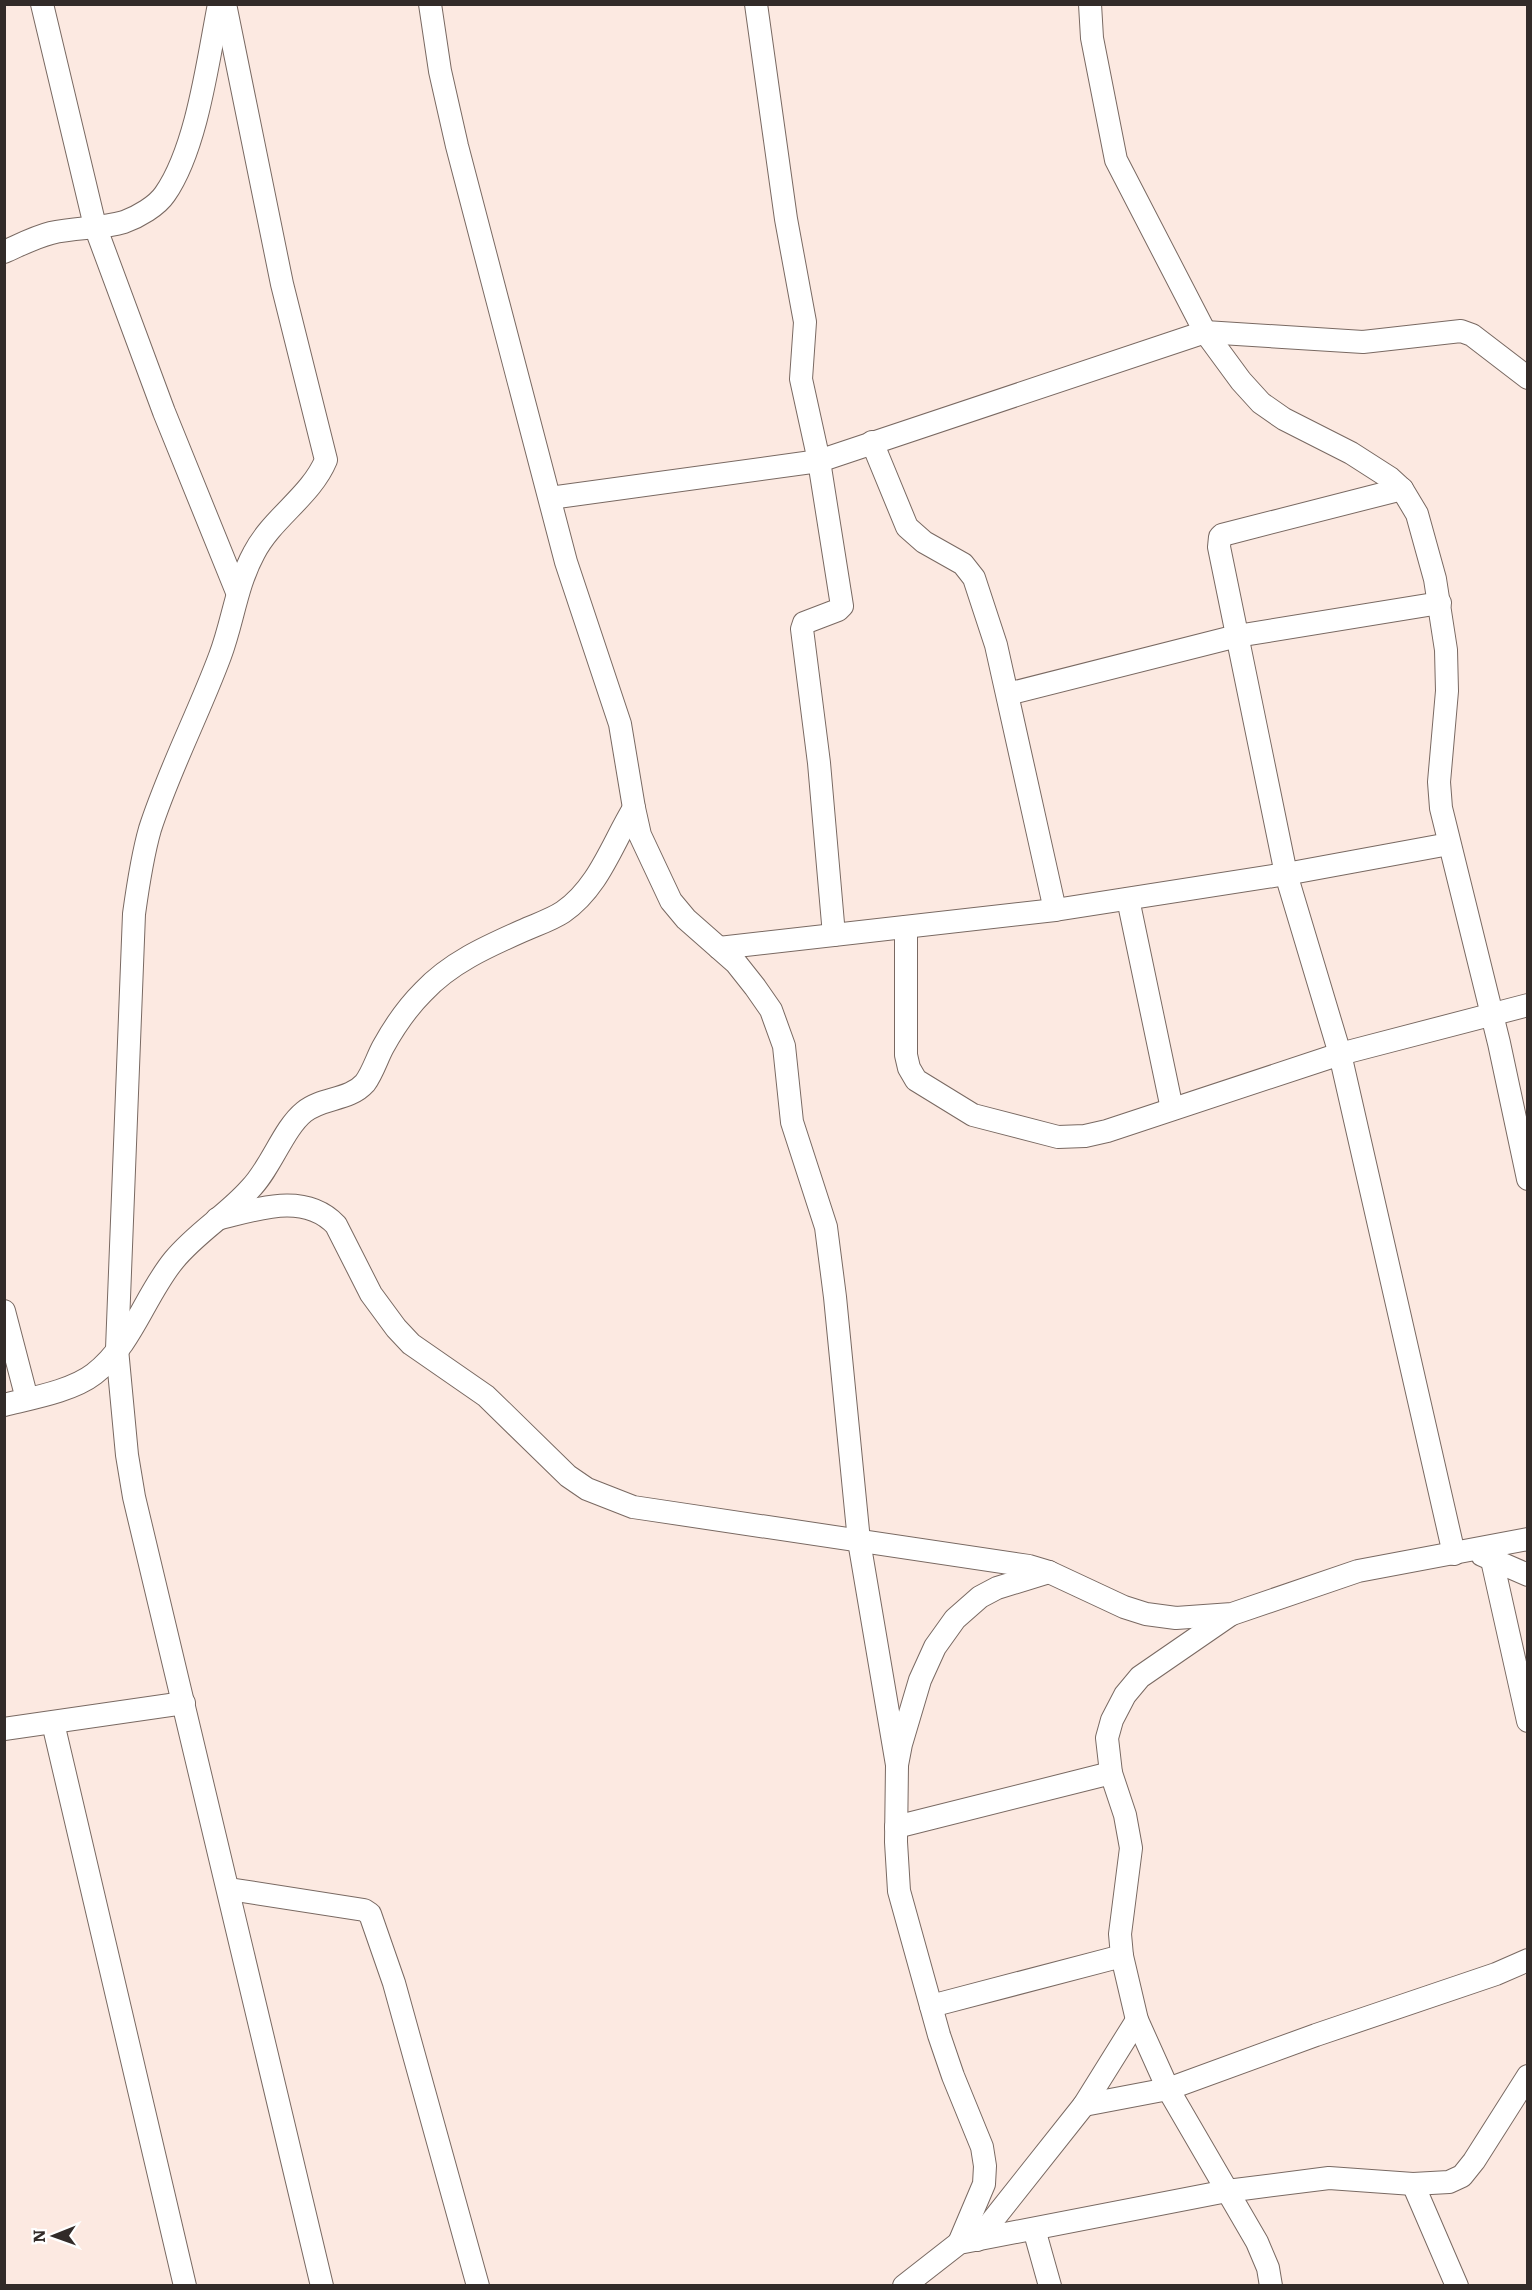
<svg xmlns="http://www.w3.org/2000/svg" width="1532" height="2290" font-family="Literata,serif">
<rect width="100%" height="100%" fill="#fce9e1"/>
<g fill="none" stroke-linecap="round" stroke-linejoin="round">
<defs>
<g id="minor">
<path d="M42,4l53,222 69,186 73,180"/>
<path d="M225,4l57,280 44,176c-15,36 -54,58 -72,93 -18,33 -21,69 -34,103 -22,59 -51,114 -70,173 -8,28 -12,56 -16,85l-17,435 10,106 7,42 188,789"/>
<path d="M430,4l10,67 17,75 109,416 54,162 14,84 6,27 31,66 15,18 50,44 19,24 16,23 13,36 8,76 34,105 9,70 24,244 38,224"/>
<path d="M756,4l30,215 19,103 -4,57 18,82 23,145 -4,4 -34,13 -2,6 17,134 15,172"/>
<path d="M1090,4l2,34 24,122 89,172 36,49 20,22 23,16 67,34 39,25 12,11 15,25 18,65 11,71 1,41 -8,91 2,26 58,235 29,136"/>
<path d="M4,252c16,-7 31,-15 47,-19 24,-6 50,-4 73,-11 14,-5 33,-16 41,-28 32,-46 43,-134 54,-190"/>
<path d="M872,442l35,85 17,15 39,22 11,14 22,67 59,265"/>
<path d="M1402,489l-180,46 -2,2 -1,10 67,327 54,180 114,500"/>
<path d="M550,498l269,-37 386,-129 158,10 98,-11 11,4 56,43"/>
<path d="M1008,694l229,-58 203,-33"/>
<path d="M1128,899l44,210"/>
<path d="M906,927v128l3,13 7,12 57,35 85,22 27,-1 22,-5 233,-77 188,-49"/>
<path d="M719,948l336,-38 231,-36 163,-30"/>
<path d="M217,1219c38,-9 87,-28 119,6l35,69 25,34 15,16 75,52 82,80 19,13 46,18 396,59 20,6 75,35 22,7 30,4 56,-4 126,-43 170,-32"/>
<path d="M4,1311l23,88"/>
<path d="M4,1405c28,-7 68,-14 90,-31 38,-29 51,-79 80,-114 22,-27 53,-45 76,-71 21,-21 33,-60 54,-77 18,-15 45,-11 61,-29 8,-11 12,-25 18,-36 11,-20 24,-39 40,-55 27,-29 63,-45 99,-61 13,-6 29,-11 41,-19 36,-25 49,-68 71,-104"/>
<path d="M1482,1555l46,20"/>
<path d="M1492,1560l36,161"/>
<path d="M1230,1615l-90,62 -15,18 -13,25 -5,18 4,35 14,42 6,33 -11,86 2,22 15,64 31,69 89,153 11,26 3,18"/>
<path d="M53,1723l132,563"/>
<path d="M4,1729l180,-26"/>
<path d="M896,1827l215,-54"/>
<path d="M229,1889l135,21 6,4 24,69 84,303"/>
<path d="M931,2006l191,-50"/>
<path d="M1084,2105l84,-16 148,-54 180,-61 32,-14"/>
<path d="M1413,2184l44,102"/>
<path d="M1034,2229l16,57"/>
<path d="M977,2240l107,-135 53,-85"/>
<path d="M959,2243l25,-59 1,-18 -3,-19 -29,-71 -14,-41 -40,-144 -3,-49 1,-77 4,-21 19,-64 15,-33 20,-28 25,-22 17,-9 52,-16"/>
<path d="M904,2286l55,-43 268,-52 102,-13 84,6 36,-2 13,-6 12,-15 54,-85"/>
</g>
</defs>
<use href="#minor" stroke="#796962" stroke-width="24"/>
<use href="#minor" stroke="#fff" stroke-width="22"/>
</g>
<rect width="1532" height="2290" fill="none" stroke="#322b29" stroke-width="12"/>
<g transform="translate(54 2236) rotate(269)" stroke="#ffffff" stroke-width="4.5" paint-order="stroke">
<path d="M0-4.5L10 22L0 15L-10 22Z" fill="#322b29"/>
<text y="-9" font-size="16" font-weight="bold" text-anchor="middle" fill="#322b29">N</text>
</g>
</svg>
